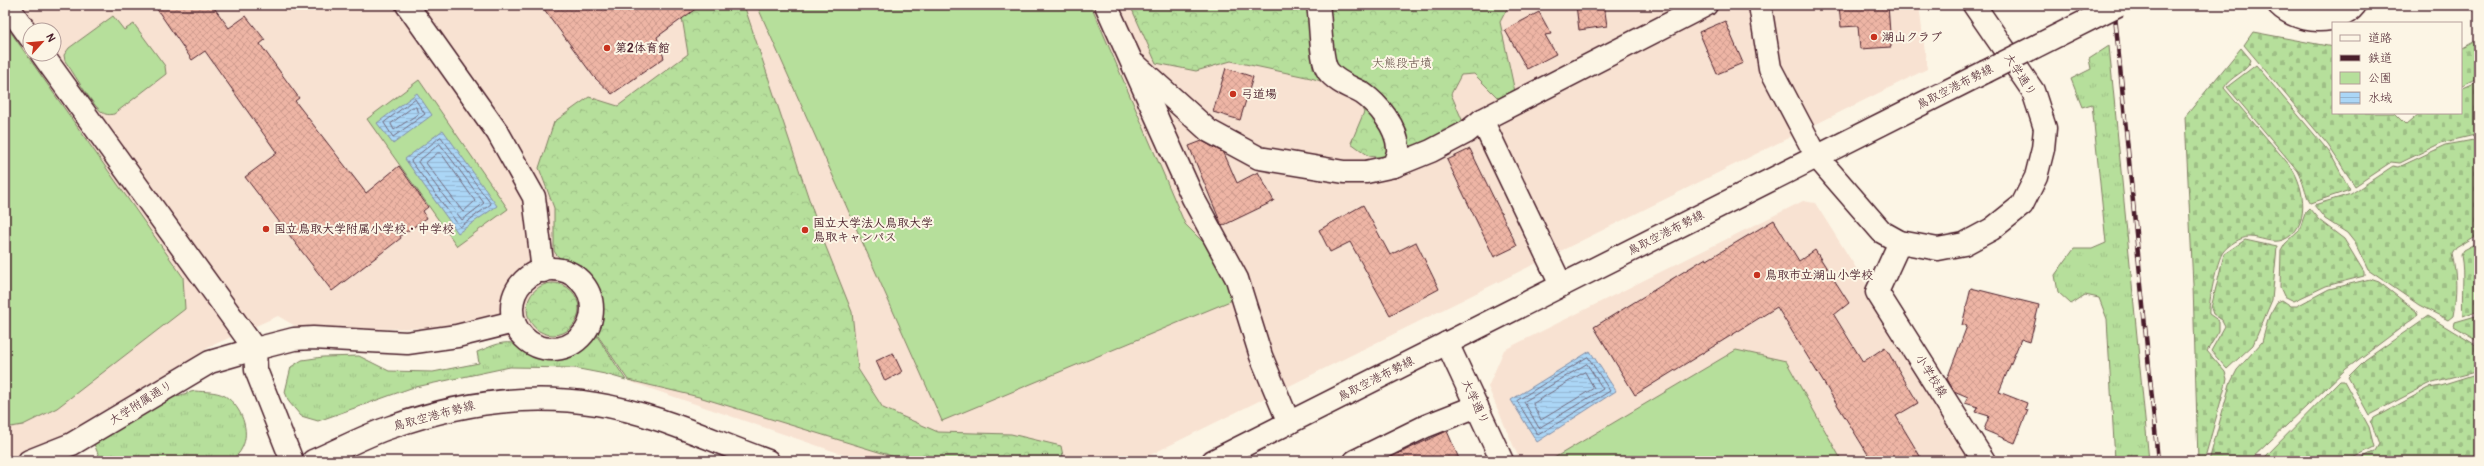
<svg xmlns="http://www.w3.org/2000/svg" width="2484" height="466" font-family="Pangolin,'Klee One',sans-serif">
<defs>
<pattern id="grass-tufts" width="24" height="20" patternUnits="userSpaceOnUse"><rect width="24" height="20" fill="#b6df9b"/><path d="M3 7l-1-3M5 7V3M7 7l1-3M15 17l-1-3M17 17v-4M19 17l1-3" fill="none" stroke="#9ebf86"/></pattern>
<pattern id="forest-crowns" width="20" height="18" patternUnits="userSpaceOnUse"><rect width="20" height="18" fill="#b6df9b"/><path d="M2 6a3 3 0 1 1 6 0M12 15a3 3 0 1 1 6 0" fill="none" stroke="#9ebf86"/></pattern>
<pattern id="cemetery-stones" width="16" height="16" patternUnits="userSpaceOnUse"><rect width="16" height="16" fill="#b6df9b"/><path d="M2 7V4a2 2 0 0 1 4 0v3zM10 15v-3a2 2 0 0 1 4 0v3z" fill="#9ebf86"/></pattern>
<pattern id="water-rules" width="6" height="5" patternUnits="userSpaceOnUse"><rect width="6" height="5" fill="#abd6f6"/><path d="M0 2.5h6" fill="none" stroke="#95b7d3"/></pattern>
<pattern id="building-cross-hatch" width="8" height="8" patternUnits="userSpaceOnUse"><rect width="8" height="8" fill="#eeb5a5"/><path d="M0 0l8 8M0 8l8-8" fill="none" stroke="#ce9b8e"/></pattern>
</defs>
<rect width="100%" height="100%" fill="#fcf5e5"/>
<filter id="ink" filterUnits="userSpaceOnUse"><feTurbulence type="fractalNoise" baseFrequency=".025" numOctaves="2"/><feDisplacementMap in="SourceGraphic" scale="8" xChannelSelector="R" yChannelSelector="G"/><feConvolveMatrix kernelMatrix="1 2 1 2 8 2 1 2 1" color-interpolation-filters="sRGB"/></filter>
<g filter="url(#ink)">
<g fill="#f8e2d2" fill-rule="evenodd">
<path d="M5,5h1914l8,64 -789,392h-276l-234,-80 -34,-50 -15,18 -13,4 -17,2 -38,-16 -68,-11 -141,2 -24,-14 -67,30 -104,70 -66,34 -36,8zM30,30h24v24h-24z"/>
<path d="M1803,201l12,2 163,258h-458l-32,-74 16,-37z"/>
</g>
<g fill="url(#grass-tufts)" stroke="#807f63">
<path d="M2109,46l40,415h-34l-8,-142 -8,-21 -14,-3 -14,9 -13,-12 -3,-17 19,-26h18l14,-6 -14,-139 -10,3 -11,-28 20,-10 -2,-10z"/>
<path d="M595,333l31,47 -21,-6 -31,-6 -64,-1 -99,21 -93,33 -17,-5 -12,-14 -4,-10 6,-25 11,-7 21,-3 36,-1 30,15 44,1 46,-9 -2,-11c11,-4 23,-11 35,-9 9,1 15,8 22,11 24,9 48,1 61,-21z"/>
<path d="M195,391c9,1 21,0 30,5 16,10 26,35 17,52 -2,5 -7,9 -10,13h-131l-7,-17c32,-20 64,-45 101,-53z"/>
</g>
<g fill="url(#forest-crowns)" stroke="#807f63">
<path d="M680,5h64l76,227 32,80 6,57 25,39 55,24 73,2 50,12 3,15h-156l-209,-64 -71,-17 -32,-47c9,-26 6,-52 -20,-66 -9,-5 -17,-7 -22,-16v-43l-15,-40 15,-46 35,-25 29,9 70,-52z"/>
<path d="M1130,5h379l-9,17 15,70 -14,9 -27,-27 -13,1 -10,19 12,28 -25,19 -56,17 -13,-2 -18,-13 13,-31 -9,-15 -21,-12 -23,-7 -80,-17 -35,10 -40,-8z"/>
<circle cx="553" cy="309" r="26"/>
</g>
<g fill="url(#cemetery-stones)" stroke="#807f63">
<path d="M2253,32l80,15v66h61l12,12 14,-12h41v-24l18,-8v53l-38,9 -41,20 -9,-1 -36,24 -27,-41 -84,-100z"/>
<path d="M2479,39v38l-18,9v-37z"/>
<path d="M2241,48l10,12c-3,12 -21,16 -27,28l67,79c14,20 20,62 -8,73 -11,4 -23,-3 -34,-3 -8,0 -21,8 -26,15 -6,8 -15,52 -14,62l10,7v10l-12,20 18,21 2,7 -23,82h-6l-5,-176 -8,-168z"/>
<path d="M2256,65l74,88 20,37 -39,13c-7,-9 -7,-22 -13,-32l-71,-84z"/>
<path d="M2479,139v95l-23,14 -4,6c5,21 5,40 1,62l-5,4 -29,-15 -51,-35 -13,-27 -8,-10 -22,-14 -11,-14 37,-11 42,-28 6,1 47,-22z"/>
<path d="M2309,208l10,12 25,19 20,33v4l-38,10 -32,15 -10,-5 -4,-9 1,-36 4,-7 14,-13 7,-20z"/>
<path d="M2245,240l32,7 -5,53 -19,45 -26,24 -16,-18 14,-25 -3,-6 -9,-6 -2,-6 13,-54z"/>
<path d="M2479,242v68l-16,6c-2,-21 2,-39 -2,-61l3,-5z"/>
<path d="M2370,279l9,3 37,29 2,4 -72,54 -97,92h-40l21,-77 7,-14 25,-28 7,-26 8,-14 5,-2 9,6h6l32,-17z"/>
<path d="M2479,315v27l-25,-15 1,-5z"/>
<path d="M2428,316l51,31v24l-50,13 -60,31 -21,-38 17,-17z"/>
<path d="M2479,374v82l-5,5h-118l19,-10 4,-7 -8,-22 3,-4 55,-30 12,-2z"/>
<path d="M2340,381h4l25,46 5,20 -27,14h-86z"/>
</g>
<g fill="#b6df9b" stroke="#807f63">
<path d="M769,5h322l94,219 35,35 15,40 -293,122 -183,-411z"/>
<path d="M113,16l11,14 10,-6 31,42 1,8 -52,40c-4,1 -9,1 -12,-2 -11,-8 -28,-39 -37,-51l-1,-6 5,-7z"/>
<path d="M5,24l178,253 2,32 -128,99 -34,17 -18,3z"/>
<path d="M419,80l89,129 -51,37 -90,-127z"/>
<path d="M1736,350l50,11 56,100h-293z"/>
</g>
<g fill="url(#water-rules)" stroke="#848da5">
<path d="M417,93l15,22 -39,29 -16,-21z"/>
<path d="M443,130l54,76 -39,27 -53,-74z"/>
<path d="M1590,351l26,40 -79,51 -26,-42z"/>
</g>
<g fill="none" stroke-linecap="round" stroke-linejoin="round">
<g stroke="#71687c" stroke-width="1">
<path d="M415,99l10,15 -32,23 -9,-14z"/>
<path d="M413,107h3l2,7 -24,16 -3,-6z"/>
<path d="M441,137l50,67 -31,23 -49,-66z"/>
<path d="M440,144l44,59 -22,17 -44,-58z"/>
<path d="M438,153h3l34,48 -12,11 -37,-49z"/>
<path d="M1588,357l22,34 -72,44 -21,-34z"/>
<path d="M1587,364l16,25 -64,39 -15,-26z"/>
<path d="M1585,372l9,16 -53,32 -8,-16z"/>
</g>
</g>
<g fill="url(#building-cross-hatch)" stroke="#4a1f2b">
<path d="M154,5h58l17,23 17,-12 19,24 -5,4 39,54 -4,3 71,92 33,-27 29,41 -5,4 4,7 -27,18 1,2 -69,53 -87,-114 32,-24 -72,-102 -13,9z"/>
<path d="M541,5h160l-44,32 7,21 -52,36 -18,-17z"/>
<path d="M1576,5h28l3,21 -28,4z"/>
<path d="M1839,5h49l3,42 -31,2 -2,-23 -17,1z"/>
<path d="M1539,12l12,22 -6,1 11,19 -29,15 -22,-39z"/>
<path d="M1725,21l18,42 -26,11 -18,-42z"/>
<path d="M1226,68l27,9 -13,43 -27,-8z"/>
<path d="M1202,141l22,12 13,30 21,-11 16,29 -52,25 -33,-80z"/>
<path d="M1470,149l47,97 -23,11 -47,-97z"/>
<path d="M1363,205l27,50 26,-13 23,47 -49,26 -40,-73 -20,10 -11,-22z"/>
<path d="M1774,220l25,41 16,-11 34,53 -15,12 29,47 22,-15 33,56 -22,13 27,45h-51l-95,-154 -142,88 -41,-68 112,-69 1,2z"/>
<path d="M1971,288l68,17 -9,37 -9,-3 -22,53 28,11 -2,6 3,1 -13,33 -31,-13 5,-14 -13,-4 2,-5 -13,-4 3,-6 -14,-6 -7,-12 20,-53 -5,-1z"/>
<path d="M893,353l9,19 -17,9 -9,-20z"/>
<path d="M1447,431l13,30h-77l23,-11z"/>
</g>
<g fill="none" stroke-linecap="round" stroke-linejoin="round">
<defs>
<g id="minor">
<path d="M7,5l23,32"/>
<path d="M407,5l91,128 36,64 9,74"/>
<path d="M1106,5l87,193 44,81 24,77 28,67"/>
<path d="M1318,5c3,15 2,55 10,66 8,11 23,16 34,22 16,11 35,34 36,55 1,5 -3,12 -4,18"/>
<path d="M1760,5l10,63 47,89 65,75 18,10 38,7 26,-5 28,-15 30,-24 14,-28 7,-28 2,-21 -12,-37 -59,-86"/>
<path d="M2279,5c18,18 59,22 76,0"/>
<path d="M42,54l213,295 1,21 36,91"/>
<path d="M1137,66l72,65 50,27 85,14h22l28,-6 37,-15 36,-19 15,-12"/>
<path d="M1900,242l-23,50 107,169"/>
<circle cx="552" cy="309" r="40"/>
<path d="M1561,285l-79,-165 224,-115"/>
<path d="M1447,343l55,118"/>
<path d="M29,461l43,-17 138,-82 45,-13 39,-10 19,-1 94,5 50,-7 57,-14"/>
<path d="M1355,461l71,-35 51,-20"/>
</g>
<g id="major">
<path d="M313,461c26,-11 51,-25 78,-34 65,-23 136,-34 205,-23 59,9 116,37 172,57"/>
<path d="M1213,461l772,-389"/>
</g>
</defs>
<use href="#minor" stroke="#4a1f2b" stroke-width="25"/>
<use href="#major" stroke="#4a1f2b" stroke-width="25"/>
<use href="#minor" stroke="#fcf5e5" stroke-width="22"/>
<use href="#major" stroke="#fcf5e5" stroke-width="22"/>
<defs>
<path id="rail" d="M2114,5l44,456"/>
</defs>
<use href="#rail" stroke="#4a1f2b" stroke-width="4.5"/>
<use href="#rail" stroke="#fcf5e5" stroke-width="3" stroke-dasharray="9" stroke-linecap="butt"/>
<defs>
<path id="major-bridge" d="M1985,72l133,-67"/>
</defs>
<use href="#major-bridge" stroke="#4a1f2b" stroke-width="25" stroke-linecap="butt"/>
<use href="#major-bridge" stroke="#fcf5e5" stroke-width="22"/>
</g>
</g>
<g fill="#c8321e" stroke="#fcf5e5" stroke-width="1.5">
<circle cx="1874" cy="37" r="4"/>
<circle cx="607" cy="48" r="4"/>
<circle cx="1233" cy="94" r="4"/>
<circle cx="266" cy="229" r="4"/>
<circle cx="805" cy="230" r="4"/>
<circle cx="1757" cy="275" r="4"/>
</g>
<g text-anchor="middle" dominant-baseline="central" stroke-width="4" stroke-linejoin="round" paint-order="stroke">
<g font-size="12" font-weight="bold" fill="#4a1f2b" stroke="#fcf5e5" text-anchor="start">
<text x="1882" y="37">湖山クラブ</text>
<text x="615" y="48">第2体育館</text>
<text x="1241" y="94">弓道場</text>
<text x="813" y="223">国立大学法人鳥取大学<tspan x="813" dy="14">鳥取キャンパス</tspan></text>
<text x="274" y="229">国立鳥取大学附属小学校・中学校</text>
<text x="1765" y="275">鳥取市立湖山小学校</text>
</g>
<g font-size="12" fill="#654f47" stroke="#fcf5e5">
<text x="1402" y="63">大熊段古墳</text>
</g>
<g font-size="12" fill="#4a1f2b" stroke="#fcf5e5">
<text transform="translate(2020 75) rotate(57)">大学通り</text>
<text transform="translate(1955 87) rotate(-27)">鳥取空港布勢線</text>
<text transform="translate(1666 233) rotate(-27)">鳥取空港布勢線</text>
<text transform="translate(1931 376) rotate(58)">小学校線</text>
<text transform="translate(1376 379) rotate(-27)">鳥取空港布勢線</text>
<text transform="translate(1475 402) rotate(65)">大学通り</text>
<text transform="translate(141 403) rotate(-32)">大学附属通り</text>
<text transform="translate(434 416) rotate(-15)">鳥取空港布勢線</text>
</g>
</g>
<rect width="2484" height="466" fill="none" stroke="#fcf5e5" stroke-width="20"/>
<rect x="10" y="10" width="2464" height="446" fill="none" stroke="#4a1f2b" stroke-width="1.5" filter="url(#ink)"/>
<rect x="2332" y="22" width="130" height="92" fill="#fcf5e5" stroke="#b59f9b"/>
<rect x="2340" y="35" width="20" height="6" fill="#fcf5e5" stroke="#b59f9b"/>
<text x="2368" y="42" font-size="12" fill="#4a1f2b">道路</text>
<rect x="2340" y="55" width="20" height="6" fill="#4a1f2b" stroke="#b59f9b"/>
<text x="2368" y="62" font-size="12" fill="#4a1f2b">鉄道</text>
<rect x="2340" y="72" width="20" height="12" fill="#b6df9b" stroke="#b59f9b"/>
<text x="2368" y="82" font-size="12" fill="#4a1f2b">公園</text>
<rect x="2340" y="92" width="20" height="12" fill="url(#water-rules)" stroke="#b59f9b"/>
<text x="2368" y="102" font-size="12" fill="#4a1f2b">水域</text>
<g transform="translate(42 42) rotate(63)"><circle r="19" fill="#fcf5e5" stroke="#b59f9b"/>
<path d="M0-3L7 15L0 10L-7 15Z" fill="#c8321e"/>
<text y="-6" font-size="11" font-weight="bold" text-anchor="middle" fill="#4a1f2b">N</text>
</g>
</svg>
